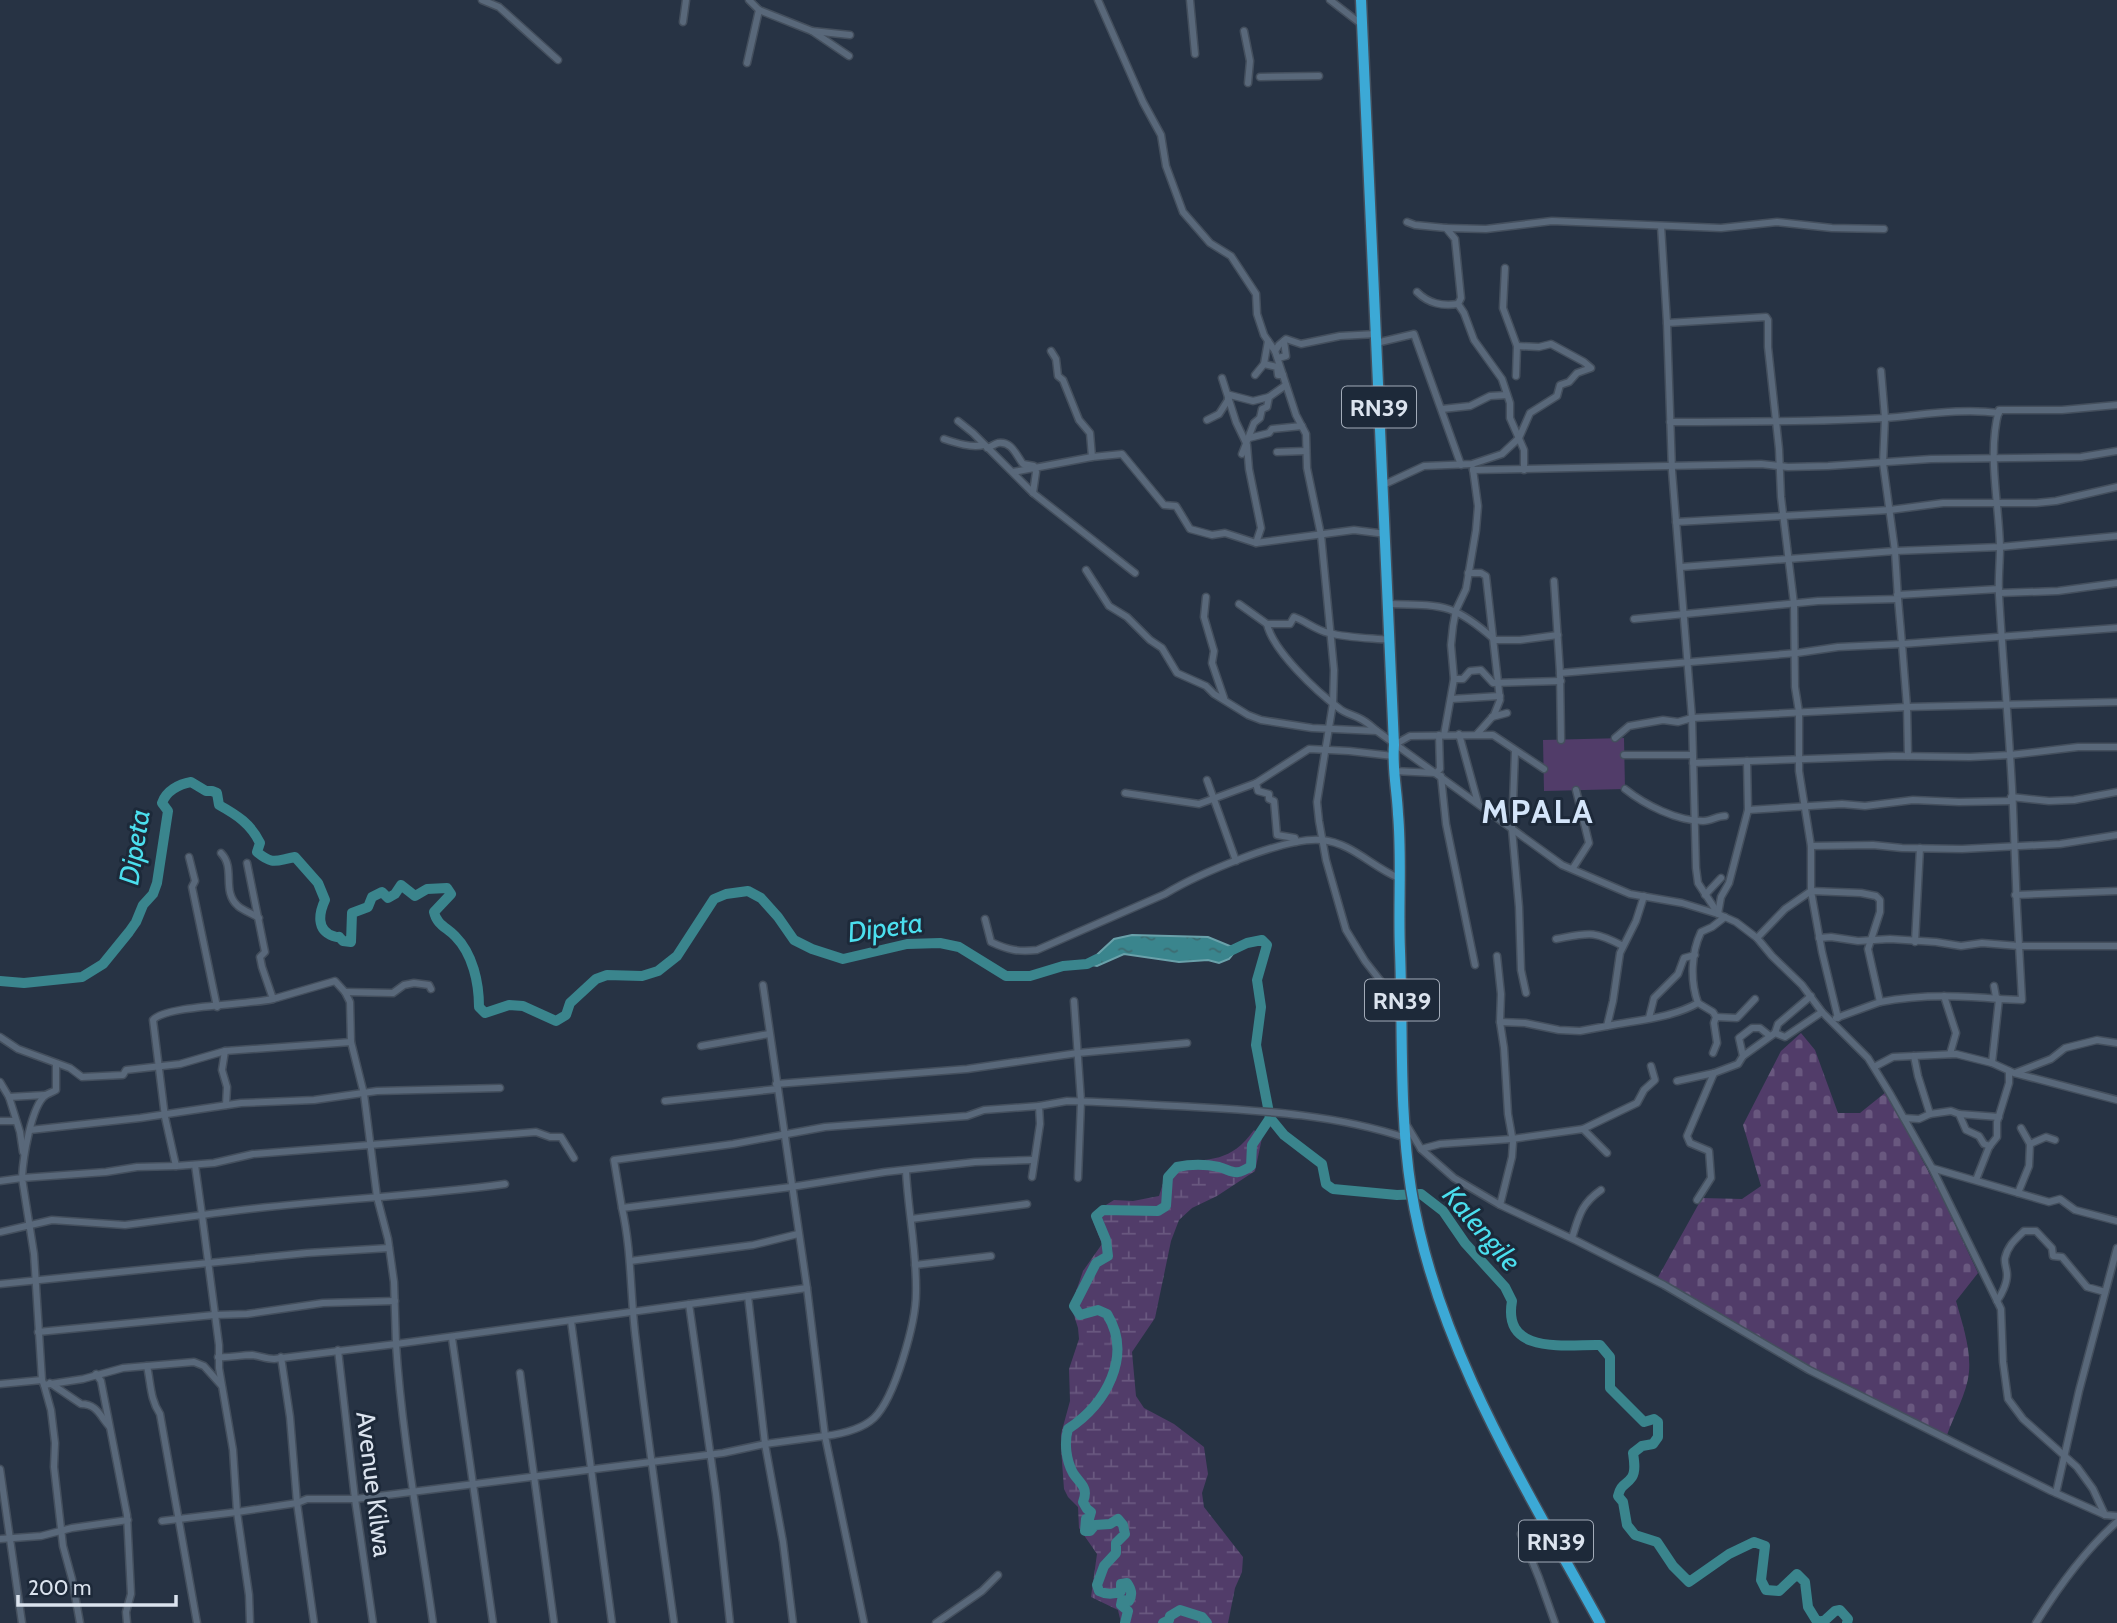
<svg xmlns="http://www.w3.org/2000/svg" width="2117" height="1623" font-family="Cabin,sans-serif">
<defs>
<pattern id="wetland-marsh" width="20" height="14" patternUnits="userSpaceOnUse" patternTransform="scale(1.75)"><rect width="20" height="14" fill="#513c69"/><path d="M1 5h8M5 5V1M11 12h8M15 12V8" fill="none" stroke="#69587f"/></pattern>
<pattern id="cemetery-stones" width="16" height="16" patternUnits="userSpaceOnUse" patternTransform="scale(1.75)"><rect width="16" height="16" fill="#513c69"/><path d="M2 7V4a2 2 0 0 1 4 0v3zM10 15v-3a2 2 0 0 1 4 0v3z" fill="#69587f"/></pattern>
<pattern id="water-ripples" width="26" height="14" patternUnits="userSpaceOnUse" patternTransform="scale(1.75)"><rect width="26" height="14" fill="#3a858d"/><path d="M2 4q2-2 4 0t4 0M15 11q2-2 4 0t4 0" fill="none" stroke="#3d6b71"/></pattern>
</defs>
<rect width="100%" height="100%" fill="#273344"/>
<path fill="url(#wetland-marsh)" d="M1254,1130l8,8 -7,33 -38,25 -25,12 -13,12 -8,21 -16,77 -23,34 4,44 8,12 30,16 30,23 4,27 -6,19 2,14 39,50 -1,15 -7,16 -7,35h-107l-3,-13 -27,-13 6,-43 -18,-26 -1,-21 -10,-10 -4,-8 -3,-41v-14l9,-33 -1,-32 10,-30 -1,-11 -7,-22 12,-35 19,-27 -9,-23v-8l21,-13 19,1 26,-5 6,-19 9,-13c38,-6 56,-1 80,-34z"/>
<path fill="url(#cemetery-stones)" d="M1801,1033l14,17 23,63h22l26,-21 56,105 36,76 -22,28c6,22 15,47 13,71 -2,21 -15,43 -22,63l-137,-68 -153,-88 45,-81 40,1 19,-13 -18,-61 38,-74z"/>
<path fill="#513c69" d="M1624,738l1,51 -81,2 -1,-51z"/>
<path fill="url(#water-ripples)" stroke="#6aa1aa" stroke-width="2" d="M1132,935l76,2 29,12 -8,10 -10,4 -11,-3 -29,2 -55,-8 -27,12 -10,-2 27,-25z"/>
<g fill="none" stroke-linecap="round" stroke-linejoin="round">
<g stroke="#3a858d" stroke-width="10">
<path d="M0,981l24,2 58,-6 21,-13 26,-32 7,-10 7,-17 10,-11 4,-11 11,-72 -6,-8c4,-12 17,-19 29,-21l15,9h6l5,2 2,12c18,10 32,19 41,38l-3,9c17,14 19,8 38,5l23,26 7,17c-6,13 -9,30 8,36 11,4 2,-3 10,5l8,1 1,-29 16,-6 4,-10 10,-5 6,6 7,-4 6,-9 14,11 12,-7 20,-1 4,6 -17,18c3,13 12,15 21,24 18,18 24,47 24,71l6,6 24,-8 14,1 33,15 10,-6 4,-12 26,-24 11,-4 35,1 16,-5 19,-15 37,-57 12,-5 22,-3 13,7 17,19 16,23 18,9 31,10 64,-15 33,-1 19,4 47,29h24l33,-10 24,-2 10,-5"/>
<path d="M1270,1118l14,17 38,29 4,20 7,5 64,6 24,-1 22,17 22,32 40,44 7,14c-10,55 56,43 88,44l10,12v31l34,34 10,-3 4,3v15l-5,7 -11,2 -9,7c1,7 3,18 -1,24 -6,9 -11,6 -14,19l5,6 4,23 8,10 22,7 16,24 16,16 40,-28 25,-12 11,4 -4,34 5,10 13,1 18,-17 8,8 3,25 8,13 7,2 12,-11 5,-1 8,9 -1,4"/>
<path d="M1125,1623l3,-12 -7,-6 1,-5 7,1c4,-7 2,-12 -2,-18l-6,1v7c-8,4 -14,4 -22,0l-2,-6 7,-19 12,-13v-10l9,-9 -2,-9 -5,-6 -8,5 -15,1 -5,6h-5l1,-12h3l2,-7 -4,-3 -4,-7c6,-15 -3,-18 -10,-29 -7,-13 -9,-30 -5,-44 38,-25 65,-73 39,-115l-9,-4 -18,5 -6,-9 22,-43 12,-7 -2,-16 -10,-24 7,-6 55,1 8,-5 2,-29 9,-10c14,-3 28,-3 42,0 14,4 16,10 32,-1l1,-21 18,-27 -14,-73 5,-38 -4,-27 10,-35 -5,-5 -15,3 -21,10"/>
<path d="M1163,1623l6,-3 1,-4 10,-6 22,7 5,6"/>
</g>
<defs>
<g id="minor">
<path d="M482,0l17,7 59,53"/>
<path d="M749,0l10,10 53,21 37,25"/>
<path d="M1098,0l45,102 18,33 5,31 17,46 27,31 21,13 25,38 1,20 7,21 11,16 21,64 10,19 1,34 14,67 13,135 -1,33 -16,99 2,19 7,39 20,70 19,31 36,46"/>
<path d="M1190,0l5,54"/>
<path d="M1330,0l31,24"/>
<path d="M683,22l3,-22"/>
<path d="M812,31l38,4"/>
<path d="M1244,31l6,30 -2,22"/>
<path d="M747,63l12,-53"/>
<path d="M1260,77l59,-1"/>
<path d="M1407,222l8,3 31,3 9,11 6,59 -3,6 6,9 10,27 28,39 8,24v15l14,32v20"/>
<path d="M1661,226l6,97 99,-6 2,3v27l11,102 2,48 13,107 1,83 4,25v59l12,75v45l11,61 16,66"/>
<path d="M1446,228l40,1 66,-8 169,7 56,-6 55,6 52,1"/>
<path d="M1505,268l-2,40 14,38 -1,30"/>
<path d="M1417,292c12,12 25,14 41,12"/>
<path d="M1667,323l5,148 20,247 4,150 2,15 19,29"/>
<path d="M1376,343l38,-9 47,131"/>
<path d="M1051,351l5,8 2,17 5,4 16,40 11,13 2,24 30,-3 42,51 12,1 14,23 22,6 13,-2 31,10 98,-13 32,4"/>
<path d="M1275,351l4,-6 7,-6 15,5 39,-8 36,-2"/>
<path d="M1278,358l8,-2 -2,-15"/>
<path d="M1264,364l13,3 1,8h5"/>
<path d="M1255,375l9,-11 4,-23"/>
<path d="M1222,378l14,44 11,23 2,24 12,59 -5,15"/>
<path d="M1228,398l2,-3 23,6 16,-4"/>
<path d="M1442,409l28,-3 20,-10 17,-1"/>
<path d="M1207,420l12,-6 9,-14"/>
<path d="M958,421l15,12 60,60 102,80"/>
<path d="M1670,422c72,0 144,0 216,-4 37,-3 75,-10 113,-5"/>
<path d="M1249,438l20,-5 3,-4 30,-3"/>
<path d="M944,439c12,4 27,9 40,6"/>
<path d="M987,448c4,-1 7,-4 11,-5 14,-2 18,12 25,21l11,2 2,6 -3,21"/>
<path d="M1277,452l29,-1"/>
<path d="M1242,454l12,-31 6,-5 2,-9 5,-2 2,-10 17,-12"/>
<path d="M1473,470l288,-6 27,3 40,-1 103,-7 150,-2 36,-6"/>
<path d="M1013,472l79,-15"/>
<path d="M1383,485l41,-19 48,-2 30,-10 17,-16 11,-25 27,-17 3,-11 9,-3 8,-9 14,-5 -7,-6 -33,-18 -12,3 -22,-1"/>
<path d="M1676,522l214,-12 53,-7h93l20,-2 61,-14"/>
<path d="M1681,567l214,-16 105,-4 117,-11"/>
<path d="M1086,570l23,36 18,11 23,23 12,8 15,25 29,13 8,8 34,21 13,5 51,8 65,3 185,134 68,29 52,9 36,11 18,8 21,16 15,18 30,29 20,27 46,46 21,34 43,76 69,141 2,53 5,37 15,20 54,48 16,22 12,26"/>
<path d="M1468,573h13l5,3 14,124 -6,15 -17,19"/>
<path d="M1554,581l6,92 1,67"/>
<path d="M1999,593l59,-2 59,-8"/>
<path d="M1897,595l102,-6"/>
<path d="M1206,597l-2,20 10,34 -2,12 12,35"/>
<path d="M1239,604l28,20h23l4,-7c12,4 21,13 35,16 19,5 41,5 61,7"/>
<path d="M1389,604c54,1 64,-1 106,36h25l38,-5"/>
<path d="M1634,619l184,-18 80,-2 -3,-48 -12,-88 2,-45 -4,-47"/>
<path d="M1267,624c6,27 50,68 73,85 5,4 13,6 19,9 7,3 12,8 18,13"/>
<path d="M1560,673l237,-20 41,-6 64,-3 -4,-45"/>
<path d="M1454,679h9l7,-8 11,-1 12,13 68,-2"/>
<path d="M1451,699l49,-3"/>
<path d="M1492,717l15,-4"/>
<path d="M1459,734l19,69"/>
<path d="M1444,735l10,-56 -3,-34 2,-19 3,-16 10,-21 10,-59 2,-24 -5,-37"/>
<path d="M1615,738l14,-12 34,-6 15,2 14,-4 215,-11 -5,-63 215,-16"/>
<path d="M1394,745l16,-9 83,-1 51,34"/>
<path d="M1515,752l-3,77 7,78 2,63 5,23"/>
<path d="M1624,755h68"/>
<path d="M1908,756l-1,-49 210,-5"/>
<path d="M1693,763l200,-7 77,1 40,-2 68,-8h39"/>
<path d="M1393,771l43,2 4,-4 -1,-34"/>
<path d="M1441,776l5,48 29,141"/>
<path d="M1207,780l29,81"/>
<path d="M1256,783l2,8 11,3v5l5,2 3,34 18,3 1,4"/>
<path d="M1625,789c20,16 52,32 78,32 8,0 14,-5 22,-5"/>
<path d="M1125,793l74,11 57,-21 53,-34 40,2 44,5"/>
<path d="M2011,797l38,4 25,-1 43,-8"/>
<path d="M1748,810l94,-6 23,2 48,-6 46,2 53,-1"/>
<path d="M1811,846l62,-1 29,3 60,1 98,-5 57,-9"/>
<path d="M221,853c15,15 0,38 17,53 6,5 15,8 21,12"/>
<path d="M189,857l6,24 -3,6 25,120"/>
<path d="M247,863l18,89 -5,5 2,10 11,32 62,-18 10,11 5,10 1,40 13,52 13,103 11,42 6,43 2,62 411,-56"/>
<path d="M1573,868l16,-25 -13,-53"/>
<path d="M1705,895l16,-17"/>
<path d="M2015,895l102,-4"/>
<path d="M1718,914l3,-17 8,-14 19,-73 -1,-49"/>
<path d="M985,919l6,23c17,8 27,10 46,8l128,-56c31,-19 121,-58 157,-54 30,3 50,27 77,38"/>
<path d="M1757,938l28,-29 26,-18 50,2 15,3 4,4v12l-12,37 12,53 -44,16"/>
<path d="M1819,938l12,-1 27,4 32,-2 46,3 25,4 21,-3 37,3h98"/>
<path d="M1556,939c33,-6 37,-9 67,7"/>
<path d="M1915,942l5,-94"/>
<path d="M1497,956l4,38 -1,28 4,26 4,66 5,28 -1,15 -12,48"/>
<path d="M1994,986l2,11 3,2"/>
<path d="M345,992l48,1 11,-8 10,-2 15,2 2,4"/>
<path d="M1944,996l12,37 -6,21"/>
<path d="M273,999c-25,6 -107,6 -120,21l12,97 11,49 38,-3 39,-9 283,-22 14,5h11l13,21"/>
<path d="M1074,1001l7,100 -3,77"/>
<path d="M1880,1002c40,-8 79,-7 119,-3"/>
<path d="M1698,1003l15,9 3,5 -2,6 3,20 -4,10"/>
<path d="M1716,1017l21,1 18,-19"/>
<path d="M1649,1018l5,-20 24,-24 6,-16 11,-3"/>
<path d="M1500,1022l25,1 34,7 21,1 27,-5 6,-25 7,-48 16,-32 8,-25"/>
<path d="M1607,1026c30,-6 65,-8 91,-23 -8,-22 -7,-50 3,-71l11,-5 13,-10"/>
<path d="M1775,1033l3,-9 33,-28"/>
<path d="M0,1037l18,12 52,19 12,9 41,-2 3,-5 54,-6 45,-13 126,-9"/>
<path d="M701,1046l68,-12"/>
<path d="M225,1051l-3,19 5,17 -1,18"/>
<path d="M1743,1056l-4,-18 13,-10h8l10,8"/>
<path d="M1992,1063l7,-64 23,1c-4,-64 -7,-128 -9,-192 -3,-71 -10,-142 -14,-213 -1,-15 1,-32 1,-48 -1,-45 -13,-93 -1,-137h63l55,-5"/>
<path d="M1874,1067l19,-10 63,-3 36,9 22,10 103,27"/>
<path d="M2015,1073l36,-14 14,-11 32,-8 20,3"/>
<path d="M1677,1081l37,-8 24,-9 5,-8 32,-23 10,4 37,-25"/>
<path d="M0,1082l9,15 11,35 3,20"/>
<path d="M776,1084l191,-15 111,-16 109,-10"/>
<path d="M9,1097l36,-2"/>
<path d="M665,1101l112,-12"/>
<path d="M1930,1114l21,-3 8,3 7,16 13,6 5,8 6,2"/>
<path d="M1959,1114l40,3"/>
<path d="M1904,1118l15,1 11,-5 -12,-38 -4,-20"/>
<path d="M0,1121h16"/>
<path d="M1406,1124l15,25 33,29 46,27 77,36 87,44 145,85 242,121 54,24 12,1"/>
<path d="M2021,1128l9,16 16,-7 9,3"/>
<path d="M1583,1129l54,-26 7,-13 11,-10 -4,-14"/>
<path d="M30,1130l110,-12 101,-15 73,-3 63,-9 123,-3"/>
<path d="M1421,1149l19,-5 72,-5 71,-10 24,24"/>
<path d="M195,1165l7,50c101,-15 202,-17 303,-31"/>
<path d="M1932,1168l117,34 11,-3 15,11 42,11"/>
<path d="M1032,1177l8,-53 -1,-18 28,-5c43,1 85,4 128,6 72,4 142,8 211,31"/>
<path d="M1976,1180l13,-33 8,-10v-15l12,-39v-12"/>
<path d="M0,1181l22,-3c1,-19 9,-73 24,-83 3,-2 7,-3 10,-5v-26"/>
<path d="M2018,1193l11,-27 1,-22"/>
<path d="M1697,1200l14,-22 -2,-27 -19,-8 -3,-7 27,-63"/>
<path d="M622,1208l-8,-48 119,-16 92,-17 142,-11 17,-6 55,-4"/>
<path d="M911,1219l116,-15"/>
<path d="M0,1232l52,-12 73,5 77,-10 17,130v23l14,82 4,62 12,83 1,28"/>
<path d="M1572,1238c7,-22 9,-34 29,-48"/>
<path d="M630,1261l123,-16 45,-11"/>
<path d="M915,1265l76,-9"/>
<path d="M0,1284l307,-31 82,-5"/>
<path d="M748,1296l17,148 60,-8 -18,-148 -44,-303"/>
<path d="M1997,1301c5,-7 10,-18 10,-26 0,-7 -3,-11 -2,-17 3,-13 11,-19 19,-27h12l16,17 1,8 9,1 25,30 18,5"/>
<path d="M689,1304l27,190 14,129"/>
<path d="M571,1321l41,302"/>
<path d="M38,1332l176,-17 33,-1 76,-11 72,-2"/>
<path d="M452,1338l41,285"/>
<path d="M338,1350l17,149 18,124"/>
<path d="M218,1357c12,1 22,-2 34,-2 8,1 14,4 22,4l122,-15c6,94 24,186 37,279"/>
<path d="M281,1357l9,60 7,86 17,120"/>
<path d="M147,1366c4,18 3,33 13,48l37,209"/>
<path d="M520,1373l34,250"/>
<path d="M96,1374l5,7 26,134 4,79 -5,18 1,11"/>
<path d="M42,1380l-8,-126 -12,-76 84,-6 31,-5 39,-1"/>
<path d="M50,1383l31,21c16,0 19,12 28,22"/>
<path d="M0,1384l42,-4 2,5 39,-6 40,-11 71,-6 10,4 17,19"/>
<path d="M44,1385l7,25 4,33 -1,24 9,79 9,33 8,44"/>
<path d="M0,1469l22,154"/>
<path d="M2056,1493l23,-102 38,-143"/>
<path d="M162,1521l75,-9 60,-9 10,-4h48l368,-46 42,-9 18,98 10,81"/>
<path d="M1521,1534l18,44 16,45"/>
<path d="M0,1539l41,-3 31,-8 56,-8"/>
<path d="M674,1623c-13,-94 -27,-188 -38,-282 -6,-45 -4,-89 -14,-133l169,-21 94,-15 90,-10 58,-2"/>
<path d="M864,1623l-39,-187c16,-2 36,-6 49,-18 21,-20 42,-96 42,-125 1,-41 -8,-82 -10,-122"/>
<path d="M936,1623l46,-32 16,-16"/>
<path d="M2036,1623c23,-37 48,-72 81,-101"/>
</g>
<path id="trunk" d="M1361,0l33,745c-2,24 3,45 4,69 4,45 0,91 2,137 3,79 -1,160 11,238 25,157 114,297 189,434"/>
</defs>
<use href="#minor" stroke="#444f5d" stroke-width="9"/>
<use href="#trunk" stroke="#444f5d" stroke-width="13"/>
<use href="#minor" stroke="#59687a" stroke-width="6"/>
<use href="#trunk" stroke="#3ca9d6" stroke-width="10"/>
</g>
<g text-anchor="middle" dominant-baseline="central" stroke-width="6" stroke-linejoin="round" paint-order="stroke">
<g fill="#1d2939" stroke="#a2abb8" stroke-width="2">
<rect x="1342" y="386.5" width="74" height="41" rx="5"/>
<rect x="1365" y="979.5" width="74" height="41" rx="5"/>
<rect x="1519" y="1520.5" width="74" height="41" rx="5"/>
</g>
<g font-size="24" font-weight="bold" fill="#dbe3ee">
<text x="1379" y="407">RN39</text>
<text x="1402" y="1000">RN39</text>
<text x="1556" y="1541">RN39</text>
</g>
<g font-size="26" fill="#dbe3ee" stroke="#1d2939">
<text transform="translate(374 1484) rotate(83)">Avenue Kilwa</text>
</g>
<g font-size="28" font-style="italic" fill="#4bdfee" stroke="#1d2939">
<text transform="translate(134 847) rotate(-81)">Dipeta</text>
<text transform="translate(885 927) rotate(-8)">Dipeta</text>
<text transform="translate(1482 1228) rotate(49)">Kalengile</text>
</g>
<g font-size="33" font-weight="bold" letter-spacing="2" fill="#d4e5fa" stroke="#1d2939">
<text x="1538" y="811">MPALA</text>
</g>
</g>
<path d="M18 1595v10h158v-10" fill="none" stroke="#dbe3ee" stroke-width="3.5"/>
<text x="28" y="1595" font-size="21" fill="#dbe3ee" stroke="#1d2939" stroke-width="5" paint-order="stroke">200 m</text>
</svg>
